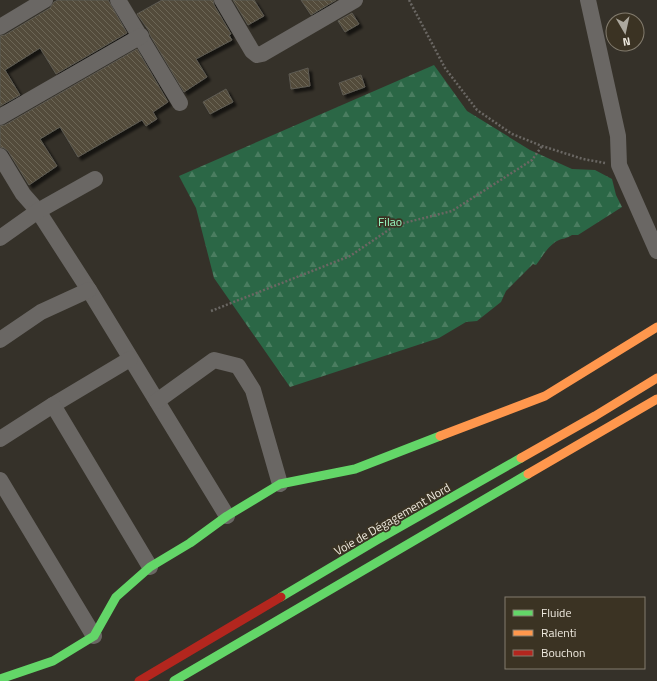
<svg xmlns="http://www.w3.org/2000/svg" width="657" height="681" font-family="'Titillium Web',sans-serif">
<defs>
<pattern id="forest-firs" width="22" height="20" patternUnits="userSpaceOnUse"><rect width="22" height="20" fill="#2b6746"/><path d="M5 1l3.5 6h-7zM16 11l3.5 6h-7z" fill="#4a7d60"/></pattern>
<pattern id="building-back-hatch" width="6" height="6" patternUnits="userSpaceOnUse"><rect width="6" height="6" fill="#534c3a"/><path d="M-1 5l2 2M0 0l6 6M5-1l2 2" fill="none" stroke="#6c6656"/></pattern>
<filter id="shadow"><feDropShadow dx="3.5" dy="3.5" stdDeviation="1" flood-color="#0009"/></filter>
</defs>
<rect width="100%" height="100%" fill="#353129"/>
<path fill="url(#forest-firs)" d="M434,65l33,46 63,39 42,19 23,1 17,9 4,16 6,12 -44,28h-6c-6,4 -9,3 -15,6 -9,5 -15,16 -21,24l-3,-1 -27,27 -5,11 -24,19 -11,1 -27,16 -149,49 -76,-109 -18,-70 -17,-32z"/>
<g fill="url(#building-back-hatch)" stroke="#5d5a52" filter="url(#shadow)">
<path d="M58,0h50l19,33 -71,41 -16,-26 -35,22 15,25 -20,11v-70l5,-1 45,-27 4,-6z"/>
<path d="M162,0h51l1,5 17,29 -2,1 3,5 -36,19 11,18 -23,15 -34,-57 -1,-4 -12,-17z"/>
<path d="M233,0h21l10,16 -16,9z"/>
<path d="M301,0h35l-25,15z"/>
<path d="M352,13l7,11 -14,8 -7,-11z"/>
<path d="M137,49l31,53 -15,10 4,7 -11,7 -4,-6 -64,37 -18,-30 -20,12 17,27 -28,19 -21,-34 -4,-3 -4,-1v-21l5,-1z"/>
<path d="M308,68l2,18 -19,3 -2,-15z"/>
<path d="M361,75l4,12 -22,8 -4,-12z"/>
<path d="M226,89l7,13 -23,12 -7,-12z"/>
</g>
<g fill="none" stroke-linecap="round" stroke-linejoin="round">
<g stroke="#6a6763" stroke-width="2.5" stroke-dasharray="2 2" stroke-linecap="butt">
<path d="M409,0l36,68 32,42 35,24 30,12 41,13 22,4"/>
<path d="M211,311l139,-55 46,-31 56,-14 80,-51 10,-14"/>
</g>
<g stroke="#6a6764" stroke-width="16">
<path d="M118,0l62,103"/>
<path d="M222,0l30,51 5,4 5,-1 93,-54"/>
<path d="M588,0l30,136 1,29 38,86"/>
<path d="M0,27l45,-27"/>
<path d="M0,117l141,-81"/>
<path d="M0,156l23,38 15,17 51,79 138,226"/>
<path d="M0,238l38,-27 57,-32"/>
<path d="M0,340l41,-28 48,-22"/>
<path d="M157,401l57,-41 24,6 15,24 27,94"/>
<path d="M53,405l77,-46"/>
<path d="M0,439l53,-34 97,162"/>
<path d="M0,480l94,156"/>
</g>
<g stroke="#63d668" stroke-width="9">
<path d="M281,597l96,-57 144,-82"/>
<path d="M0,679l53,-18 41,-25 22,-39 34,-30 40,-24 37,-27 53,-32 75,-15 85,-33"/>
<path d="M174,681l354,-207"/>
</g>
<g stroke="#ff974d" stroke-width="9">
<path d="M440,436l105,-40 112,-69"/>
<path d="M521,458l74,-42 62,-38"/>
<path d="M528,474l129,-75"/>
</g>
<path stroke="#b3261e" stroke-width="9" d="M139,681l142,-84"/>
</g>
<g text-anchor="middle" dominant-baseline="central" stroke-width="3.5" stroke-linejoin="round" paint-order="stroke">
<g font-size="12" fill="#99fbc3" stroke="#3b3323">
<text x="390" y="221">Filao</text>
</g>
<g font-size="12" fill="#eee9de" stroke="#3b3323">
<text transform="translate(392 519) rotate(-30)">Voie de Dégagement Nord</text>
</g>
</g>
<rect x="505" y="597" width="140" height="72" fill="#3b3323" stroke="#837c6e"/>
<rect x="513" y="610" width="20" height="6" fill="#63d668" stroke="#837c6e"/>
<text x="541" y="617" font-size="12" fill="#eee9de">Fluide</text>
<rect x="513" y="630" width="20" height="6" fill="#ff974d" stroke="#837c6e"/>
<text x="541" y="637" font-size="12" fill="#eee9de">Ralenti</text>
<rect x="513" y="650" width="20" height="6" fill="#b3261e" stroke="#837c6e"/>
<text x="541" y="657" font-size="12" fill="#eee9de">Bouchon</text>
<g transform="translate(625 32) rotate(171)"><circle r="19" fill="#3b3323" stroke="#837c6e"/>
<path d="M0-3L7 15L0 10L-7 15Z" fill="#ada99f"/>
<text y="-6" font-size="11" font-weight="bold" text-anchor="middle" fill="#eee9de">N</text>
</g>
</svg>
